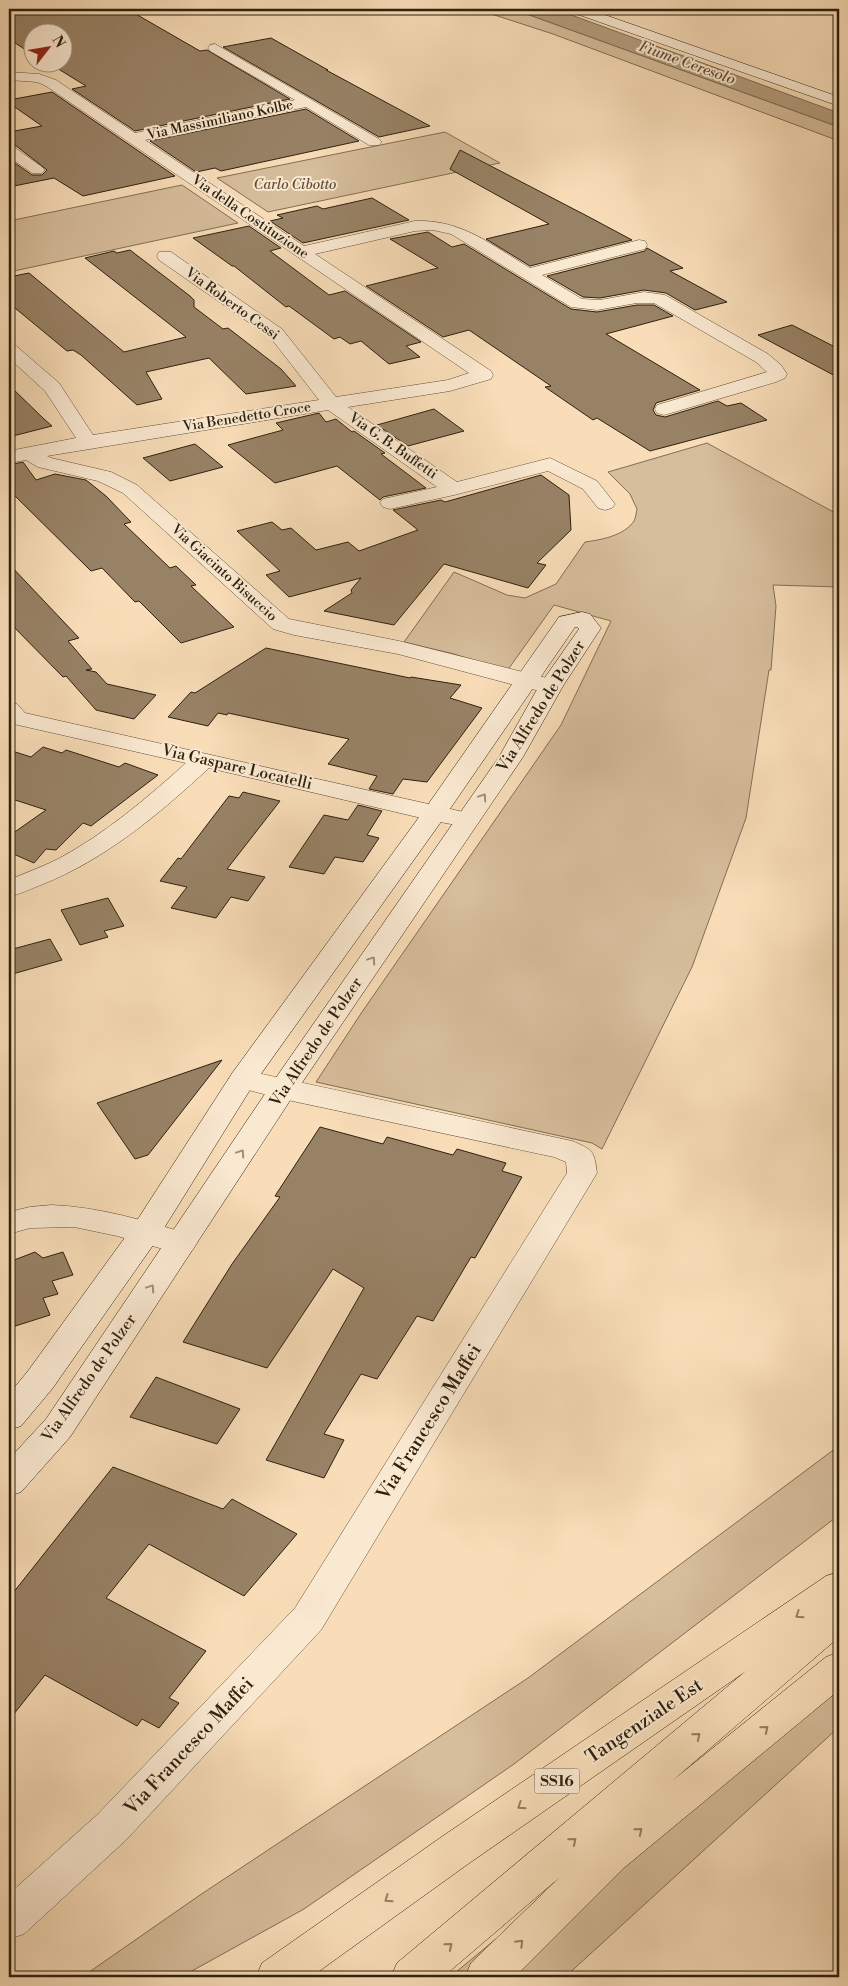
<svg xmlns="http://www.w3.org/2000/svg" width="848" height="1986" font-family="'Libre Bodoni',serif">
<rect width="100%" height="100%" fill="#f8ddb8"/>
<filter id="stains"><feTurbulence type="fractalNoise" baseFrequency=".004" numOctaves="4"/><feColorMatrix values="0 0 0 0 .2 0 0 0 0 .09 0 0 0 0 .02 0 0 0 .5 -.17"/></filter>
<radialGradient id="worn" r=".72"><stop offset=".6" stop-color="#630" stop-opacity="0"/><stop offset="1" stop-color="#630" stop-opacity=".3"/></radialGradient>
<g fill="#d6bd9b" stroke="#826e54">
<path d="M476,9h37l326,118v14l-286,-107z"/>
<path d="M445,132l55,31 -232,49 -51,-34z"/>
<path d="M182,185l56,38 -229,49v-51z"/>
<path d="M707,443l132,72v72l-66,-2 3,21 -5,64h-2l-23,148 -54,149 -90,182 -10,-6 -276,-61 46,-70 199,-287 50,-104 -57,-16 -47,66 -53,-17 -50,-12 50,-70 53,23 18,3 31,-14 29,-42c15,-2 39,-6 49,-21 2,-3 2,-9 3,-12l-7,-15 -22,-22z"/>
<path d="M839,1443v72l-325,249 -210,145 -123,68h-99l118,-82 328,-217 308,-230z"/>
<path d="M839,1655v72l-274,250h-115z"/>
</g>
<path fill="#b49d7e" stroke="#7f6b51" d="M513,9h42l284,104v14z"/>
<g fill="#988266" stroke="#2f200e">
<path d="M9,9h118l73,42 7,-1 83,49 -155,32 -63,-42 14,-3 -39,-24h15v-30h-30v22l-23,-15z"/>
<path d="M271,38l57,32h-2l104,56 -51,11 -156,-90z"/>
<path d="M52,92l123,84 -92,20 -29,-18 -45,9v-28l23,16h10l5,-5 -32,-25 -6,-1v-12l33,-6 -33,-23v-3z"/>
<path d="M306,109l53,32 -138,30 -6,-3 -19,4 -46,-31z"/>
<path d="M460,150l129,67 43,23 -102,26 -44,-27 63,-15 -99,-55z"/>
<path d="M372,198l37,22 -106,23 -33,-22 13,-3 -6,-3 40,-9 6,3z"/>
<path d="M249,226l32,22 -11,3 59,44 16,-4 76,51 -15,4 14,11 -31,7 -28,-23 -11,3 -10,-7 -6,2 -45,-33 -3,1 -52,-41h-2l-39,-28z"/>
<path d="M428,232l24,15 12,-3 107,65 26,3 40,-7h17l19,11 -67,18 94,56 -44,13 -3,7 3,5 9,2 53,-16 9,5 14,-3 26,17 -117,31 -53,-33 -4,2 -48,-33 6,-1 -82,-56 -26,7 -77,-51 72,-18 -48,-29z"/>
<path d="M647,248l36,20 -13,3 57,31 -32,8 -29,-17 -22,-3 -44,8 -17,-1 -36,-21 98,-25z"/>
<path d="M130,250l60,46 4,4v7l29,22 5,-1 53,41 15,17 -50,8 -37,-36 -63,14 16,27 -25,6 -56,-50 -8,-5 -6,1 -58,-48v-26l20,-4 95,79 62,-15 -101,-79 29,-7 3,2z"/>
<path d="M792,325l47,24v29l-81,-43z"/>
<path d="M9,385l35,34 8,7 -43,11z"/>
<path d="M434,409l30,22 -56,15 -31,-21z"/>
<path d="M319,413l7,9 10,-3 16,13 2,-1 31,22 -4,1 45,34 -43,9 -3,3 -43,-34 -62,17 -47,-38 55,-15 -7,-7z"/>
<path d="M195,444l28,23 -53,14 -27,-23z"/>
<path d="M23,462l13,18 19,-6 31,6 20,16 25,26 -7,2 46,44 6,-2 20,19 -5,1 43,41 -53,16 -42,-42 -4,1 -33,-34 -11,3 -82,-81v-25z"/>
<path d="M541,475l28,20 2,35 -34,33 9,2 -18,23 -84,-24 -50,61 -70,-14 28,-18 -1,-3 10,-12 -72,19 -23,-22 14,-4 -43,-40 35,-9 10,8 9,-2 25,22 32,-8 11,9 59,-21 -25,-20 48,-10 4,2z"/>
<path d="M9,564l70,74 -11,3 24,28 -6,1 10,2 11,12 49,11 -22,24 -38,-9 -30,-34 -3,1 -54,-55z"/>
<path d="M266,648l144,30 1,-1 50,8 -11,13 32,10 -55,74 -24,-3 -10,15 -24,-5 8,-13 -49,-12 21,-25 -121,-26 -1,2 -9,-2 -10,13 -40,-9 23,-25 4,1z"/>
<path d="M43,747l19,6 4,-3 53,17 6,-4 33,12 -67,51 -8,-3 -27,27 -10,-1 -12,14 -25,-11v-16l37,-26 -37,-12v-48l22,7z"/>
<path d="M243,792l37,9 -53,68 38,8 -17,24 -17,-4 -15,21 -45,-10 16,-21 -27,-6 18,-23 3,1 48,-63 10,2z"/>
<path d="M358,805l24,6 -15,24 12,3 -16,24 -28,-5 -11,17 -35,-7 35,-52 24,5z"/>
<path d="M108,898l16,28 -20,5 4,6 -28,8 -19,-35z"/>
<path d="M50,939l12,21 -53,15v-25z"/>
<path d="M222,1060l-74,95 -13,4 -38,-56z"/>
<path d="M320,1127l63,17 4,-7 66,18 4,-6 49,14 -4,8 20,6 -47,81 -4,-1 -38,64 -16,-5 -40,63 -16,-5 -37,60 20,6 -20,38 -58,-18 98,-172 -31,-19 -66,99 -84,-26 49,-78 48,-67 -5,-1z"/>
<path d="M35,1252l8,6 20,-6 10,23 -21,6 6,13 -15,4 7,17 -41,13v-66z"/>
<path d="M156,1377l84,32 -23,35 -87,-27z"/>
<path d="M113,1467l110,42 9,-10 65,35 -53,62 -95,-52 -43,54 100,53 -37,47 10,5 -20,25 -17,-9 -5,7 -92,-51 -36,45v-122z"/>
</g>
<g fill="none" stroke-linecap="round" stroke-linejoin="round">
<defs>
<g id="street">
<path d="M215,44l164,95 3,3 -3,3h-10l-63,-38 -161,33 159,106 111,-25c46,-2 77,24 115,47l109,-28 6,1 2,4 -2,4 -103,26 40,24 18,1 44,-8 21,3 103,59 13,11 6,9 -2,4 -9,4 -105,31 -7,2 -7,-2 -2,-4 2,-4 110,-33 -11,-10 -102,-59h-17l-40,7 -26,-3 -120,-73 -18,-4 -18,1 -100,23 176,117 2,4 -2,4 -41,12 -102,16 109,75 93,-24 47,23 18,23 -3,4 -7,2 -7,-2 -15,-19 -35,-18 -94,24 -64,14 -7,-2 -3,-4 3,-4 54,-12 -109,-77 -281,46 4,2 60,14 26,13 152,134 110,22 160,40 4,5 -4,5 -8,2 -25,-5 -128,-34 -104,-19 -21,-6 -150,-136 -25,-12 -60,-14 -12,-7 -17,3v-12l67,-13 -31,-47 -36,-33v-14l6,1 44,38 34,52 226,-35 -49,-63 -111,-77 -2,-4 2,-4h12l111,77 54,68 112,-17 21,-7 -423,-287 -9,-4 -28,-2v-8l30,2 17,6 79,53 160,-33 -85,-49 -2,-3 2,-3z"/>
<path d="M9,146l5,1 28,20 3,3 -3,3h-10l-23,-16z"/>
<path d="M9,702l8,2 8,9 452,102 3,5 -3,5 -9,2 -34,-6 -225,-53c-51,47 -103,91 -168,117 -11,4 -21,9 -32,12v-17c16,-7 33,-13 49,-21 47,-25 89,-61 128,-96l-177,-40z"/>
<path d="M243,1070l329,71c21,9 22,9 25,32l-276,457 -195,210 -102,94 -15,5v-45l89,-80 197,-206 272,-435 -1,-11 -12,-5 -271,-58 -50,-13 -4,-7 4,-7z"/>
<path d="M52,1205c48,2 94,16 140,30l5,8 -5,8 -11,3 -64,-18 -43,-9 -44,1 -21,6v-22l21,-5z"/>
</g>
<g id="secondary">
<path d="M569,9h19l251,88v9l-268,-94z"/>
<path d="M582,612l8,2 11,14 -38,58 -40,71 -230,339 -223,341 -49,55 -12,4v-37l37,-40 227,-337 226,-325 40,-71 40,-57 -2,-2h-2l-132,192 -190,266 -97,156 -104,148 -31,37 -12,4v-36l19,-23 106,-146 99,-153 192,-263 134,-192z"/>
</g>
<path id="primary" d="M839,1572v65l-167,144 154,-124 13,-5v38l-214,177 -110,110h-50l6,-14 89,-86 -117,100h-52l6,-14 349,-292 -278,193 -157,113h-55l6,-14 178,-125 386,-262z"/>
</defs>
<use href="#street" stroke="#614f38" stroke-width="1"/>
<use href="#secondary" stroke="#2f200e" stroke-width="1"/>
<use href="#primary" stroke="#2f200e" stroke-width="1"/>
<use href="#street" fill="#fae9d1" fill-rule="evenodd"/>
<use href="#secondary" fill="#fae9d1" fill-rule="evenodd"/>
<use href="#primary" fill="#f8ddb8" fill-rule="evenodd"/>
</g>
<defs><path id="oneway-chevron" d="M-2-3.5L2.5 0L-2 3.5" fill="none" stroke-width="1.6" stroke-linecap="round" stroke-linejoin="round" transform="scale(1.25)"/></defs>
<g stroke="#9f8f79">
<use href="#oneway-chevron" transform="translate(483 797) rotate(-56)"/>
<use href="#oneway-chevron" transform="translate(372 960) rotate(-56)"/>
<use href="#oneway-chevron" transform="translate(241 1153) rotate(-56)"/>
<use href="#oneway-chevron" transform="translate(151 1288) rotate(-56)"/>
</g>
<g stroke="#947e63">
<use href="#oneway-chevron" transform="translate(799 1615) rotate(146)"/>
<use href="#oneway-chevron" transform="translate(765 1729) rotate(-39)"/>
<use href="#oneway-chevron" transform="translate(697 1736) rotate(-40)"/>
<use href="#oneway-chevron" transform="translate(521 1806) rotate(146)"/>
<use href="#oneway-chevron" transform="translate(639 1831) rotate(-39)"/>
<use href="#oneway-chevron" transform="translate(573 1841) rotate(-40)"/>
<use href="#oneway-chevron" transform="translate(388 1899) rotate(145)"/>
<use href="#oneway-chevron" transform="translate(520 1943) rotate(-45)"/>
<use href="#oneway-chevron" transform="translate(449 1946) rotate(-40)"/>
</g>
<g text-anchor="middle" dominant-baseline="central" stroke-width="4" stroke-linejoin="round" paint-order="stroke">
<g font-size="14" fill="#2f200e" stroke="#fae9d1">
<text transform="translate(220 120) rotate(-12)">Via Massimiliano Kolbe</text>
<text transform="translate(250 217) rotate(34)">Via della Costituzione</text>
<text transform="translate(232 304) rotate(36)">Via Roberto Cessi</text>
<text transform="translate(247 417) rotate(-9)">Via Benedetto Croce</text>
<text transform="translate(393 446) rotate(35)">Via G. B. Buffetti</text>
<text transform="translate(224 573) rotate(42)">Via Giacinto Bisuccio</text>
</g>
<g font-size="14" font-style="italic" fill="#614f38" stroke="#fae9d1">
<text x="295" y="185">Carlo Cibotto</text>
</g>
<g font-size="15" font-style="italic" fill="#5e4c35" stroke="#fae9d1">
<text transform="translate(687 63) rotate(20)">Fiume Ceresolo</text>
</g>
<rect fill="#fae9d1" stroke="#6c5c48" stroke-width="1" x="534.5" y="1768.5" width="45" height="25" rx="4"/>
<g font-size="15" font-weight="bold" fill="#2f200e">
<text x="557" y="1781">SS16</text>
</g>
<g font-size="16" fill="#2f200e" stroke="#fae9d1">
<text transform="translate(541 706) rotate(-58)">Via Alfredo de Polzer</text>
<text transform="translate(237 767) rotate(13)">Via Gaspare Locatelli</text>
<text transform="translate(316 1042) rotate(-56)">Via Alfredo de Polzer</text>
<text transform="translate(89 1378) rotate(-55)">Via Alfredo de Polzer</text>
</g>
<g font-size="19" fill="#2f200e" stroke="#fae9d1">
<text transform="translate(429 1422) rotate(-58)">Via Francesco Maffei</text>
<text transform="translate(644 1721) rotate(-34)">Tangenziale Est</text>
<text transform="translate(189 1746) rotate(-47)">Via Francesco Maffei</text>
</g>
</g>
<rect width="848" height="1986" fill="none" stroke="#f8ddb8" stroke-width="30"/>
<rect x="10" y="10" width="828" height="1966" fill="none" stroke="#2f200e" stroke-width="2.5"/>
<rect x="15" y="15" width="818" height="1956" fill="none" stroke="#2f200e"/>
<g transform="translate(48 48) rotate(59)"><circle r="24" fill="#fae9d1" stroke="#a99983"/>
<path d="M0-4L9 19L0 12L-9 19Z" fill="#8f2418"/>
<text y="-8" font-size="14" font-weight="bold" text-anchor="middle" fill="#2f200e">N</text>
</g>
<rect width="100%" height="100%" filter="url(#stains)"/>
<rect width="100%" height="100%" fill="url(#worn)"/>
</svg>
